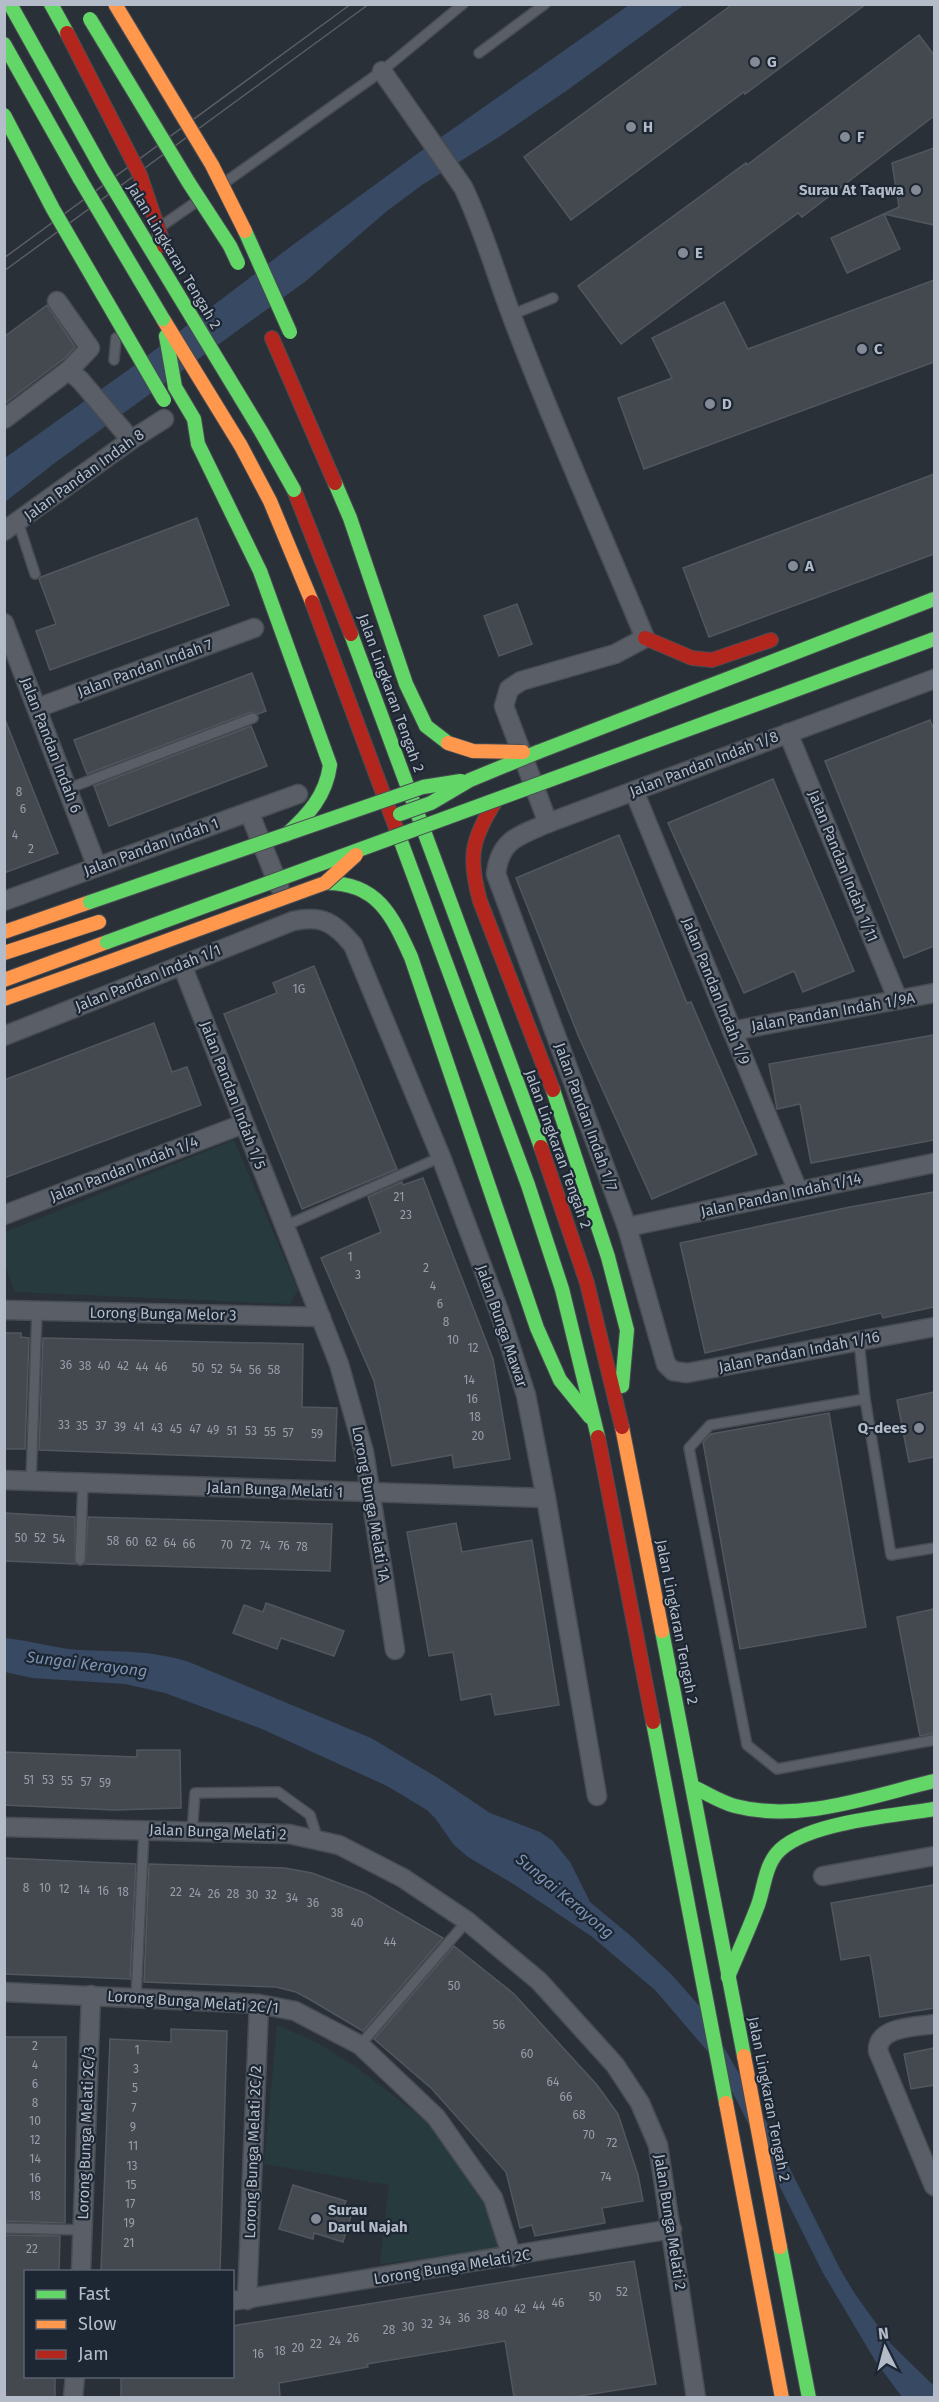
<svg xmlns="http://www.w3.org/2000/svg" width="939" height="2402" font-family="'Fira Sans',sans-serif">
<rect width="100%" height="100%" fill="#2a3038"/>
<g fill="#273a3e">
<path d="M234,1140l64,150 -8,14 -275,-12 -10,-27v-33z"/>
<path d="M277,2025l41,18 41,26 77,60 51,68 16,53 -123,14 9,-79 -125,-21z"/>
</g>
<g fill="#384963">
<path d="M629,5h55l-115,84 -70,48 -77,48 -35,26 -81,70 -250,181 -51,40v-44l130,-93 159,-121 123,-90z"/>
<path d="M5,1638c21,2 42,8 64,11 44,4 75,-1 120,13l182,76 67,40 52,35 50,19 13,9 17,21 20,40 42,35 40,38 30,34 64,112 74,148 15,25 36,50 43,42v11h-32l-26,-35 -53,-89 -95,-190 -19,-30 -54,-63 -64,-54 -76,-51 -47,-28 -14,-12 -19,-27 -8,-8 -40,-24 -125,-57 -97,-36 -40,-9 -93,-6 -27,-6z"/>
</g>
<g fill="#444950" stroke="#52575f" stroke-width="1.5">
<path d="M733,4h133l-121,90 -1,-2 -173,128 -47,-63z"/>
<path d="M919,35l15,20v61l-132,101 -4,-4 -177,131 -43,-58 168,-123 1,2z"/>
<path d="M934,148v77l-50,-11 16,35 -53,24 -16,-35 68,-31 -7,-44z"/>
<path d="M934,280v82l-290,107 -26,-71 54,-20 -20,-40 72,-36 24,47z"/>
<path d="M47,305l28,42 -10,11 -61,46v-67z"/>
<path d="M934,474v80l-225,83 -26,-69z"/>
<path d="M197,518l32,87 -179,65 -14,-39 20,-7 -17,-45 2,-2z"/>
<path d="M517,604l15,40 -33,12 -15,-40z"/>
<path d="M252,673l14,38 -8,3 -7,-2 -164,62 -13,-34z"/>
<path d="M4,717l54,136 -54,20z"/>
<path d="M930,720l4,10v216l-30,12 -79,-197z"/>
<path d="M251,726l16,40 -158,60 -15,-40z"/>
<path d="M773,779l81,192 -51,21 -9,-21 -50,22 -76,-170z"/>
<path d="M619,835l68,168 4,-1 66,152 -105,45 -74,-164 -62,-157z"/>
<path d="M314,966l83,203 -95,40 -78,-195 53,-21 -4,-10z"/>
<path d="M154,1023l18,49 15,-5 14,38 -197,73v-98z"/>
<path d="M934,1035v105l-123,23 -11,-59 -23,5 -8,-45z"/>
<path d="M423,1178l70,181 17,100 -56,9 -2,-13 -60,11 -18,-85 -53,-123 60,-26 -13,-35 34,-15 1,3z"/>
<path d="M934,1192v115l-51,11 -2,-5 -176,40 -25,-110 170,-36z"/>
<path d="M4,1333h17v4l8,1 -4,111h-21z"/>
<path d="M43,1338l260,6 -1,63 35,1 -2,53 -296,-11z"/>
<path d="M934,1392v65l-25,5 -12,-62z"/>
<path d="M829,1413l37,214 -126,22 -37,-207 8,-8z"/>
<path d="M4,1513l71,4v47l-71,-3z"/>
<path d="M88,1517l244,7 -2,47 -245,-7z"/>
<path d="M456,1523l6,29 70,-12 27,165 -64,10 -4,-21 -30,6 -8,-48 -24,4 -22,-124z"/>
<path d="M266,1603l78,28 -10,25 -53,-18 -4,11 -44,-16 11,-28 19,7z"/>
<path d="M934,1609v124l-14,3 -23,-119z"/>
<path d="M137,1750h43l1,58 -67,2 -110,-5v-53l133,5z"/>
<path d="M4,1858l132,6 -6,115 -126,-5z"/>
<path d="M149,1864l136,4 27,5 53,20 78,45 -80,93 -54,-32 -13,-7 -20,-5 -132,-5z"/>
<path d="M934,1885v123l-54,9 -10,-62 -29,5 -10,-57z"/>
<path d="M454,1946l60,48 83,91 21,29 20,61 5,26 -41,7 3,15 -70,13 -3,-11 -12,3 -14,-56 -74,-83 -58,-50z"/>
<path d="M171,2029l56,2 -7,240 -119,-1 9,-231 61,3z"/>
<path d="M4,2037h62l-1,186 -61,-2z"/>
<path d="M934,2048v37l-23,4 -7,-35z"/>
<path d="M293,2185l53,16 -2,5 9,3 -10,33 -29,-9 -1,6 -34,-10z"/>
<path d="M4,2235l56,1 -1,35h-33v105h29v21h-51z"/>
<path d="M634,2261l22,123 -83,13h-59l-9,-56 -138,23 1,3 -89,16 1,14h-159v-21h111v-50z"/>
</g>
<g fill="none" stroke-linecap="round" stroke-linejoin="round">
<defs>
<g id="lane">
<path d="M479,53l66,-49"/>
<path d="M227,181l155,-110 81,-67"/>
<path d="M163,225l33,-23"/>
<path d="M511,315l42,-17"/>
<path d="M114,360l2,-22"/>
<path d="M18,522l17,52"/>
<path d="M67,789l186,-71"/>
<path d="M285,1226l156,-69"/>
<path d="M859,1341l6,58 26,156 43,-7"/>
<path d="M865,1399l-155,26 -21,23 58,297 30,24 157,-29"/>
<path d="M31,1481l6,-170"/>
<path d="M80,1560l3,-77"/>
<path d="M192,1832l3,-39 83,-1 32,23 8,25"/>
<path d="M136,1997l8,-167"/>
<path d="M360,2045l107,-124"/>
<path d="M4,2228l79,2"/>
</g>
<g id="street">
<path d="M382,71l81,116c20,41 32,85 48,127 41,110 90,217 134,324l-30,16 -94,27 -12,8 -5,17 44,117"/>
<path d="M69,370l12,11 50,59"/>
<path d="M4,419l65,-49 21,-22 -33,-47"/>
<path d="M4,531l127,-91 33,-21"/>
<path d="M4,623l93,244"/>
<path d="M934,679l-386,144c-29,13 -48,16 -52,51l131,353 39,137 7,7 14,2 247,-46"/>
<path d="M37,708l217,-80"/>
<path d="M788,733l110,267"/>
<path d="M634,791l164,400"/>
<path d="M249,812l30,74"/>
<path d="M4,901l294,-107"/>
<path d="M182,965l157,399 25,88 31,198"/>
<path d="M732,1031l202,-38"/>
<path d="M4,1036l289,-115c29,-6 41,1 60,24l88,212 58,154 27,84 20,103 51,298"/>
<path d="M4,1215l239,-91"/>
<path d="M627,1227l307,-64"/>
<path d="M4,1310l317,7"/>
<path d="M4,1480l542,18"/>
<path d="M4,1827l285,7 50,11 64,33 64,43 72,60 76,84 25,38 18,42 38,253"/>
<path d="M823,1876l111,-20"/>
<path d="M4,1992l255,12 36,7 65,34 76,72 57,81 19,59"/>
<path d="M934,2024c-18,3 -57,2 -56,27l56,135"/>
<path d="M81,2272l10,-277"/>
<path d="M247,2300l12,-296"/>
<path d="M232,2301l440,-72"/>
<path d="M73,2398l2,-22"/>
</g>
<g id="fast">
<path d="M51,4l16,29"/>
<path d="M4,44l76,135"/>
<path d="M166,336l9,51 19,32 4,25 62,127 70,194c-4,31 -22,50 -44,70"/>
<path d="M335,483l15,35 56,166 20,42 22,17"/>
<path d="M351,634l190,513"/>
<path d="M779,696l155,-57"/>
<path d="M538,752l396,-153"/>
<path d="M396,828l132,357 34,104 36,148"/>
<path d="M325,883c52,-1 67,32 86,74l126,371 23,52 30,37"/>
<path d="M553,1090l55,167 19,73 -5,56"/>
<path d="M662,1631l82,425"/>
<path d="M653,1722l73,381"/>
<path d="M693,1787c14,6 27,15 42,19 65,17 136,-10 199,-25"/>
<path d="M728,1977c10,-24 21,-48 30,-72 6,-17 7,-38 19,-52 27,-31 117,-37 157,-44"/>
<path d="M780,2247l29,151"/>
</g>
<g id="slow">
<path d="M163,319l78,127 29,55 42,101"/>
<path d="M4,932l86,-30"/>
<path d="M4,953l95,-31"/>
<path d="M4,980l103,-38"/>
<path d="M4,999l107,-38"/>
<path d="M622,1427l40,204"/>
<path d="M744,2056l36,191"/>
<path d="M726,2103l56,295"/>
</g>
<g id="jam">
<path d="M272,338l63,145"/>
<path d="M294,490l57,144"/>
<path d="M312,602l84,226"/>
<path d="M645,638l47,20 20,2 59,-20"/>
<path d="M495,802c-24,38 -27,56 -15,99l73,189"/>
<path d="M541,1147l46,136 35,144"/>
<path d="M598,1437l55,285"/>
</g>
</defs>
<use href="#lane" stroke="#484c53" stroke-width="12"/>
<use href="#street" stroke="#484c53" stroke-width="21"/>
<use href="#fast" stroke="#484c53" stroke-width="16"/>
<use href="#slow" stroke="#484c53" stroke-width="16"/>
<use href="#jam" stroke="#484c53" stroke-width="16"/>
<use href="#lane" stroke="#5a5e66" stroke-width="9"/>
<use href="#street" stroke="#5a5e66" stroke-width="18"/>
<use href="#fast" stroke="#63d668" stroke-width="14"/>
<use href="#slow" stroke="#ff974d" stroke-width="14"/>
<use href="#jam" stroke="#b3261e" stroke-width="14"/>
<g stroke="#595d64" stroke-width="1.5">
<path d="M4,258l347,-254"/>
<path d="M4,271l365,-267"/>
</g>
<defs>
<g id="fast-bridge">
<path d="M10,4l92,165 160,264 32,57"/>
<path d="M90,19l99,164 41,63 8,17"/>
<path d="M4,115l49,94 111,191"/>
<path d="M80,179l83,140"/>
<path d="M245,231l45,101"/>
<path d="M400,814l31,-11 39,-23 68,-28"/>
<path d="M90,902l333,-115 38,-6"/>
<path d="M107,942l672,-246"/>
</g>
<g id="slow-bridge">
<path d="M115,4l97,161 33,66"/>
<path d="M448,743l25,8 50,1"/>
<path d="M111,961l214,-78 31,-28"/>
</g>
<path id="jam-bridge" d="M67,33l73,142 24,71"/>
</defs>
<use href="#fast-bridge" stroke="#484c53" stroke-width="16" stroke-linecap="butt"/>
<use href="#slow-bridge" stroke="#484c53" stroke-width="16" stroke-linecap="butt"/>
<use href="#jam-bridge" stroke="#484c53" stroke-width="16" stroke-linecap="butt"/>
<use href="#fast-bridge" stroke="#63d668" stroke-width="14"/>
<use href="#slow-bridge" stroke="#ff974d" stroke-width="14"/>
<use href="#jam-bridge" stroke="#b3261e" stroke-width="14"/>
</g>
<g fill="#848b96" stroke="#1d2633" stroke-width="2">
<circle cx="755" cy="62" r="6"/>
<circle cx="631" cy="127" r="6"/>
<circle cx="845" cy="137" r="6"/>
<circle cx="916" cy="190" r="6"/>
<circle cx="683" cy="253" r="6"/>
<circle cx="862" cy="349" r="6"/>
<circle cx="710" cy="404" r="6"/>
<circle cx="793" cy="566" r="6"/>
<circle cx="919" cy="1428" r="6"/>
<circle cx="316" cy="2219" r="6"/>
</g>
<g text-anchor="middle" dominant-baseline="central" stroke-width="4.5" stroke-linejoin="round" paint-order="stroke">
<g font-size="12" fill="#989fab">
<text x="19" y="792">8</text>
<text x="23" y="809">6</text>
<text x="15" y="835">4</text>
<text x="31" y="849">2</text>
<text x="299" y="989">1G</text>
<text x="399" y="1197">21</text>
<text x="406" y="1215">23</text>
<text x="350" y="1257">1</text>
<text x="426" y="1268">2</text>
<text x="358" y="1275">3</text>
<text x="433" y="1286">4</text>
<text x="440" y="1304">6</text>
<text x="446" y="1322">8</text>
<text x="453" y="1340">10</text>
<text x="473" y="1348">12</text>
<text x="66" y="1365">36</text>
<text x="85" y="1366">38</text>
<text x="104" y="1366">40</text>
<text x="123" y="1366">42</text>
<text x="142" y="1367">44</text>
<text x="161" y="1367">46</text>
<text x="198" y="1368">50</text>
<text x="217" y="1369">52</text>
<text x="236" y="1369">54</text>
<text x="255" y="1370">56</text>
<text x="274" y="1370">58</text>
<text x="469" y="1380">14</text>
<text x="472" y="1399">16</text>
<text x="475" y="1417">18</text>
<text x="64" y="1425">33</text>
<text x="82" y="1426">35</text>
<text x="101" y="1426">37</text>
<text x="120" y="1427">39</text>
<text x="139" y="1427">41</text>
<text x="157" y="1428">43</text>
<text x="176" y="1429">45</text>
<text x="195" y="1429">47</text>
<text x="213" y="1430">49</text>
<text x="232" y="1431">51</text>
<text x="251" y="1431">53</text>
<text x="270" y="1432">55</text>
<text x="288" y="1433">57</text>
<text x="317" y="1434">59</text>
<text x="478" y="1436">20</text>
<text x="21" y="1538">50</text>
<text x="40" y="1538">52</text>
<text x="59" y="1539">54</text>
<text x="113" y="1541">58</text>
<text x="132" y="1542">60</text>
<text x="151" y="1542">62</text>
<text x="170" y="1543">64</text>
<text x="189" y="1544">66</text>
<text x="227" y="1545">70</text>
<text x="246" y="1545">72</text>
<text x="265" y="1546">74</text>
<text x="284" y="1546">76</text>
<text x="302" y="1547">78</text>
<text x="29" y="1780">51</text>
<text x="48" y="1780">53</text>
<text x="67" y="1781">55</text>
<text x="86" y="1782">57</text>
<text x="105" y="1783">59</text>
<text x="26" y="1888">8</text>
<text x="45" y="1888">10</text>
<text x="64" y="1889">12</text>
<text x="84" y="1890">14</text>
<text x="103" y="1891">16</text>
<text x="123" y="1892">18</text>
<text x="176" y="1892">22</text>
<text x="195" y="1893">24</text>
<text x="214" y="1894">26</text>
<text x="233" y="1894">28</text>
<text x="252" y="1895">30</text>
<text x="271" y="1895">32</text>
<text x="292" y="1898">34</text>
<text x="313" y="1903">36</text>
<text x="337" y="1913">38</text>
<text x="357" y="1923">40</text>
<text x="390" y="1942">44</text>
<text x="454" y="1986">50</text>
<text x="499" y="2025">56</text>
<text x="35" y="2046">2</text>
<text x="137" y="2050">1</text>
<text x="527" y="2054">60</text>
<text x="35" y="2065">4</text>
<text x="136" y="2069">3</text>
<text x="553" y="2082">64</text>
<text x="35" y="2084">6</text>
<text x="135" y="2088">5</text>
<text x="566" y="2097">66</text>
<text x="35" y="2103">8</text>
<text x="134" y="2108">7</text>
<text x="579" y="2115">68</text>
<text x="35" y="2121">10</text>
<text x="133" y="2127">9</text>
<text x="589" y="2135">70</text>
<text x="35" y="2140">12</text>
<text x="612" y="2143">72</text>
<text x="133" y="2146">11</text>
<text x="35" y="2159">14</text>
<text x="132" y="2166">13</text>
<text x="606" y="2177">74</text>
<text x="35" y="2178">16</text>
<text x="131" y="2185">15</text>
<text x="35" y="2196">18</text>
<text x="130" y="2204">17</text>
<text x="129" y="2223">19</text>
<text x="129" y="2243">21</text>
<text x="32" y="2249">22</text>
<text x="622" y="2292">52</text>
<text x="595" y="2297">50</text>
<text x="558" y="2303">46</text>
<text x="539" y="2306">44</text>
<text x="520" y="2309">42</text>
<text x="501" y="2312">40</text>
<text x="483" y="2315">38</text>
<text x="464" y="2318">36</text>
<text x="445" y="2321">34</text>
<text x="427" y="2324">32</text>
<text x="408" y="2327">30</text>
<text x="389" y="2330">28</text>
<text x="353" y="2338">26</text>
<text x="335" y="2341">24</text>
<text x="316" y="2344">22</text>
<text x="298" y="2348">20</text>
<text x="280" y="2351">18</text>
<text x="258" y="2354">16</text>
</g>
<g font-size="15" font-weight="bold" fill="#b4bcc9" stroke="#1d2633" text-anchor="start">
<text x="767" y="62">G</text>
<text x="643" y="127">H</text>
<text x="857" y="137">F</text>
<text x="904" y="190" text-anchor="end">Surau At Taqwa</text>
<text x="695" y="253">E</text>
<text x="874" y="349">C</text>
<text x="722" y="404">D</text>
<text x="805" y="566">A</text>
<text x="907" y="1428" text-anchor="end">Q-dees</text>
<text x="328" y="2210">Surau<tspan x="328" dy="17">Darul Najah</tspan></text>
</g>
<g font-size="15" fill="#b4bcc9" stroke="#1d2633">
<text transform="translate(174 256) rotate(59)">Jalan Lingkaran Tengah 2</text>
<text transform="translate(84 475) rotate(-36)">Jalan Pandan Indah 8</text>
<text transform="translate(145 668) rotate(-20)">Jalan Pandan Indah 7</text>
<text transform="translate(391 693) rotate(70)">Jalan Lingkaran Tengah 2</text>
<text transform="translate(51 745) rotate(69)">Jalan Pandan Indah 6</text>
<text transform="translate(704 764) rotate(-21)">Jalan Pandan Indah 1/8</text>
<text transform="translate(151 847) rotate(-20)">Jalan Pandan Indah 1</text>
<text transform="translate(843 866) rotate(68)">Jalan Pandan Indah 1/11</text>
<text transform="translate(148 978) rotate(-22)">Jalan Pandan Indah 1/1</text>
<text transform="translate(716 991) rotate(68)">Jalan Pandan Indah 1/9</text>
<text transform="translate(833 1012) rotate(-10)">Jalan Pandan Indah 1/9A</text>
<text transform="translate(233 1095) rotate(69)">Jalan Pandan Indah 1/5</text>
<text transform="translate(586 1117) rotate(70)">Jalan Pandan Indah 1/7</text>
<text transform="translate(558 1149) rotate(70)">Jalan Lingkaran Tengah 2</text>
<text transform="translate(124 1169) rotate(-21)">Jalan Pandan Indah 1/4</text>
<text transform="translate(781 1195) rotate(-12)">Jalan Pandan Indah 1/14</text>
<text transform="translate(163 1314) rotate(1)">Lorong Bunga Melor 3</text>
<text transform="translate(502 1326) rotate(71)">Jalan Bunga Mawar</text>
<text transform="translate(799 1352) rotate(-11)">Jalan Pandan Indah 1/16</text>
<text transform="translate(275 1490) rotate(2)">Jalan Bunga Melati 1</text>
<text transform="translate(371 1504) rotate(80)">Lorong Bunga Melati 1A</text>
<text transform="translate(677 1622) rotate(79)">Jalan Lingkaran Tengah 2</text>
<text transform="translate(218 1832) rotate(2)">Jalan Bunga Melati 2</text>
<text transform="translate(193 2002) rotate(4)">Lorong Bunga Melati 2C/1</text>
<text transform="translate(769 2099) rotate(79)">Jalan Lingkaran Tengah 2</text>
<text transform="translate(86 2133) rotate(-88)">Lorong Bunga Melati 2C/3</text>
<text transform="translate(253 2152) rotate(-88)">Lorong Bunga Melati 2C/2</text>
<text transform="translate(670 2222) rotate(81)">Jalan Bunga Melati 2</text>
<text transform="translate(452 2267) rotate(-9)">Lorong Bunga Melati 2C</text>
</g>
<g font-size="16" font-style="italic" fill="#7c92b1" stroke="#1d2633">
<text transform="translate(87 1664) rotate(7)">Sungai Kerayong</text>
<text transform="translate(565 1896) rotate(40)">Sungai Kerayong</text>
</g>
</g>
<rect width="939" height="2402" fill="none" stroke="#b4bcc9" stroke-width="12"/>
<rect x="24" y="2270" width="210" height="108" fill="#1d2633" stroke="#59626f" stroke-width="1.5"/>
<rect x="36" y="2290" width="30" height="9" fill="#63d668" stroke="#59626f" stroke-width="1.5"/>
<text x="78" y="2300" font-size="18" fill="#b4bcc9">Fast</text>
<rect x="36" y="2320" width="30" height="9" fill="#ff974d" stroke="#59626f" stroke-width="1.5"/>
<text x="78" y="2330" font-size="18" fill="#b4bcc9">Slow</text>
<rect x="36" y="2350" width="30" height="9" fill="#b3261e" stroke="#59626f" stroke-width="1.5"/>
<text x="78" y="2360" font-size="18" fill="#b4bcc9">Jam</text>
<g transform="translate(885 2348) rotate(354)" stroke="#1d2633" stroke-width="4.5" paint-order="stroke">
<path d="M0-4.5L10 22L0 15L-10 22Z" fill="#b4bcc9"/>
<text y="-9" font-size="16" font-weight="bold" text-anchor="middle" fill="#b4bcc9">N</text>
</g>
</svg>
